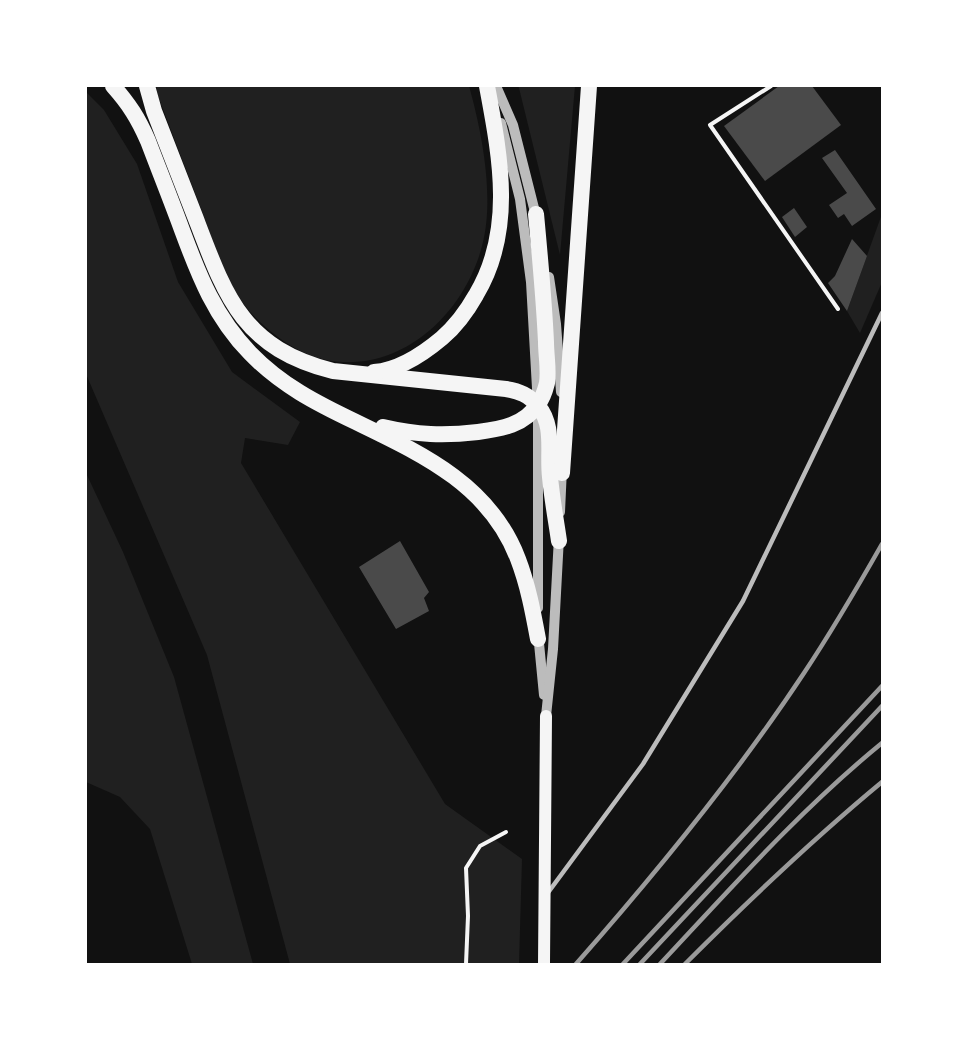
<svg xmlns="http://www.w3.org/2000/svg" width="968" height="1050" font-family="'Space Grotesk',sans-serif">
<rect width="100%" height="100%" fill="#111"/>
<g fill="#202020">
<path d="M156,86h313c13,46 26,113 13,160 -18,70 -85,131 -160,113 -24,-6 -48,-23 -65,-40 -30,-28 -43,-76 -57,-113 -14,-36 -28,-73 -42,-110z"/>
<path d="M518,86h57l-15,169 -41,-167z"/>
<path d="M86,92l18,18 33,54 41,118 54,90 68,50 -12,23 -43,-7 -4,25 204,341 77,55 -3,105h-229l-83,-309 -121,-281z"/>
<path d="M882,214v68l-22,51 -13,-22z"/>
<path d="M86,473l37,79 51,125 79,287h-61l-42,-135 -30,-32 -34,-15z"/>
</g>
<g fill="#4a4a4a">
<path d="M779,86h33l29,39 -76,56 -41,-55z"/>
<path d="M835,150l41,59 -24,17 -8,-12 -6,4 -9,-13 18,-12 -25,-35z"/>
<path d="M794,208l13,19 -12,10 -13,-20z"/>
<path d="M852,239l15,17 -20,55 -19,-28 7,-7z"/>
<path d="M400,541l29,51 -5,6 5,13 -33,18 -37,-62z"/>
</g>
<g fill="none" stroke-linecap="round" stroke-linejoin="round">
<g stroke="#f5f5f5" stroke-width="4">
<path d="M771,86l-61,39 128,184"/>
<path d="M466,964l2,-48 -2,-48 14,-22 26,-14"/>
</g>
<path stroke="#bcbcbc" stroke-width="4.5" d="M547,894l96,-130 100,-163 139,-288"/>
<g stroke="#bcbcbc" stroke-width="10">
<path d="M496,86l17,39 24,95"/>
<path d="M501,123l19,76 11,83 7,124v202"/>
<path d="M549,277l7,47 5,68"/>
<path d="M560,512l2,-44"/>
<path d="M538,633l6,62"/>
<path d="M546,716l7,-67 6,-112"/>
</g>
<path stroke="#f5f5f5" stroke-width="12" d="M544,964l2,-248"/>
<g stroke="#f5f5f5" stroke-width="16">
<path d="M113,86c16,18 25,32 35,55 11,29 23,59 34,89 17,46 33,87 68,123 31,32 66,50 106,69 66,32 134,63 162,137 10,26 15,53 20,80"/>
<path d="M147,86l7,25c14,36 28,72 42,108 30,79 47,129 137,152l173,18c13,2 23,6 32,17 17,20 9,46 12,71 2,22 6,43 9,64"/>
<path d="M374,372c25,-2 49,-18 68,-34 14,-12 25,-27 34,-43 39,-65 24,-139 11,-209"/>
<path d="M383,427c34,8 61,9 95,5 23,-3 47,-7 60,-28 5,-6 7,-13 9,-21 2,-13 -1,-28 -1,-41 -2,-43 -6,-85 -10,-128"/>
<path d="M562,473l27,-387"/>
</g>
<g stroke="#9a9a9a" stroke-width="4.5">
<path d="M576,964c81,-92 160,-188 228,-291 28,-42 53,-85 78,-129"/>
<path d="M623,964l259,-278"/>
<path d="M640,964l242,-258"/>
<path d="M660,964c71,-76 141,-155 222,-221"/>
<path d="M685,964c63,-63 128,-125 197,-182"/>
</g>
</g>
<rect width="968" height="1050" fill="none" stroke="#ffffff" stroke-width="174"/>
</svg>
